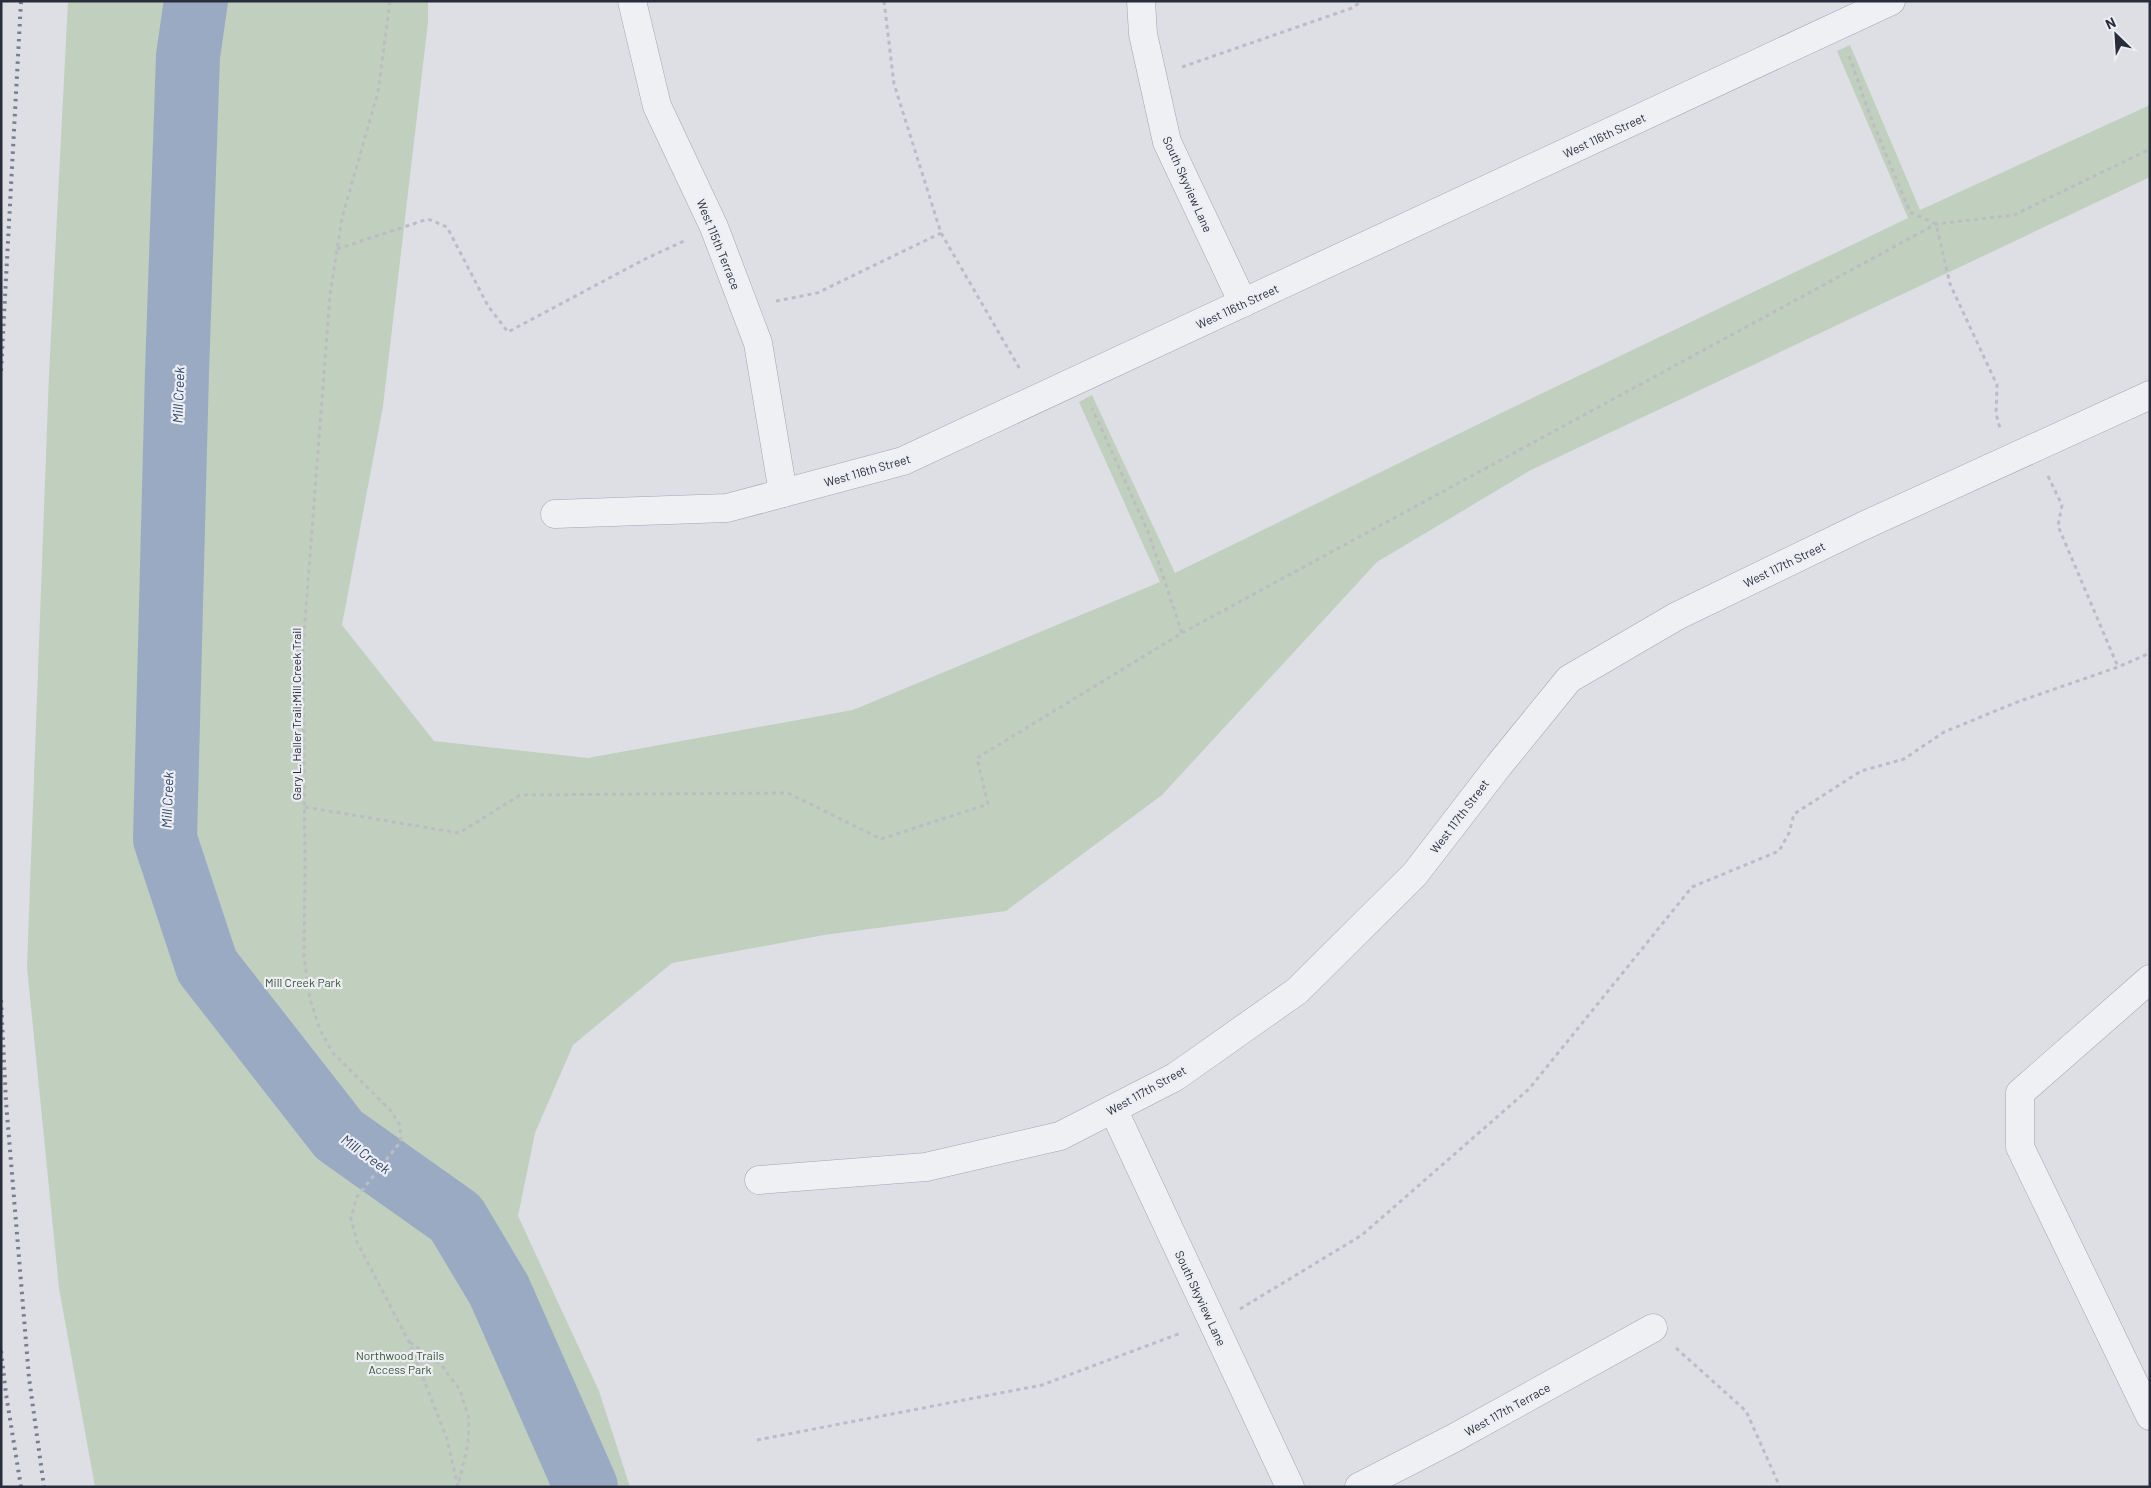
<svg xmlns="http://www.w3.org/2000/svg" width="2151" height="1488" font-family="Barlow,sans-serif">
<rect width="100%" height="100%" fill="#dddfe5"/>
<path fill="#c1cfbe" d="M68,1h360v21l-45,384 -41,219 92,116 154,17 265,-48 307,-128 -81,-180 13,-7 83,178 320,-157 413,-198 -71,-167 13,-6 70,165 230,-105v72l-619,293 -154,92 -215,233 -156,116 -182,24 -152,28 -99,82 -38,88 -17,83 81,175 31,96h-535l-36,-199 -32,-321 22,-593z"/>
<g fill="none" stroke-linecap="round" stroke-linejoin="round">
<path stroke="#9aaac3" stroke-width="64" d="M196,1l-8,55 -11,316 -12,467 42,127 132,169 117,83 43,72 87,197"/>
<defs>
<g id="minor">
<path d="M632,1l25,105 57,121 44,116 25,150"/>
<path d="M1141,1l2,33 24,108 76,161"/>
<path d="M555,514l172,-6 176,-47 988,-460"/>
<path d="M2150,979l-130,114v54l130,269"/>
<path d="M1113,1109l177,378"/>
<path d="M759,1180l167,-13 134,-31 115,-59 122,-86 118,-117 84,-109 70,-86 108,-63 186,-90 287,-131"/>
<path d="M1359,1487l95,-49 199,-110"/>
</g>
</defs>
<use href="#minor" stroke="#a3a6af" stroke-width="29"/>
<g stroke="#bbbdc4" stroke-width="3" stroke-dasharray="4 4" stroke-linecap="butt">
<path d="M390,1l-12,91 -36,126 -12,77 -27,352 2,220 -1,90 6,42 10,31 13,23 57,57 10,15 1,16 -45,57 -5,21 6,23 52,100 38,97 11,48"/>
<path d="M884,1l10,83 47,149 80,138"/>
<path d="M1849,56l22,62 39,94 26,12 14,60 47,101 -1,29 4,14"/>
<path d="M1182,67l170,-59 10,-7"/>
<path d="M337,249l91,-30 19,8 41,79 20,26 137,-73 39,-18"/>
<path d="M776,301l41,-8 124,-60"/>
<path d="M2048,476l14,29 -4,21 60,141"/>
<path d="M1182,633l754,-409 78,-9 136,-66"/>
<path d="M305,807l154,26 61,-38 268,-2 93,46 107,-35 -11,-46 205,-125 -33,-99 -57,-126"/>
<path d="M1240,1309l122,-74 167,-146 163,-202 87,-36 10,-18 5,-19 67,-43 43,-12 40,-27 76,-31 98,-34 32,-14"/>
<path d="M410,1342l32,24 18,24 9,29 -1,25 -10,42"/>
<path d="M1676,1348l70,63 34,76"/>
<path d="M757,1440l285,-55 139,-52"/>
</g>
<use href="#minor" stroke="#eff0f4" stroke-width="28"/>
<g stroke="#777e8e" stroke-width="4" stroke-dasharray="2.5 5" stroke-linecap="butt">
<path d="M1,371l20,-370"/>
<path d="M1,1000l5,102 23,276 15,109"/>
<path d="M1,1351l5,43 15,93"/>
</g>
</g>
<g text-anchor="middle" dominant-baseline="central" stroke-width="4.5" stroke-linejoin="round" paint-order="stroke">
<g font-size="12" fill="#272d3b" stroke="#eceef3">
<text transform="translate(1604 135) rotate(-25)">West 116th Street</text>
<text transform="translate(1188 184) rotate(66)">South Skyview Lane</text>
<text transform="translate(719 244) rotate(68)">West 115th Terrace</text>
<text transform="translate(1237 306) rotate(-25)">West 116th Street</text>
<text transform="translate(867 470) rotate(-16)">West 116th Street</text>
<text transform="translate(1784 564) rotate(-26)">West 117th Street</text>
<text transform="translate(296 714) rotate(-90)">Gary L. Haller Trail;Mill Creek Trail</text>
<text transform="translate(1459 816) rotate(-53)">West 117th Street</text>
<text transform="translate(1146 1090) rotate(-29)">West 117th Street</text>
<text transform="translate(1201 1298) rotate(65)">South Skyview Lane</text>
<text transform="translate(1507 1409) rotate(-29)">West 117th Terrace</text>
</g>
<g font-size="12" fill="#395536" stroke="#eceef3">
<text x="303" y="982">Mill Creek Park</text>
<text x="400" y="1355">Northwood Trails<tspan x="400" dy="14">Access Park</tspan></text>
</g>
<g font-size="14" font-style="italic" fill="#35496b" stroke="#eceef3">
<text transform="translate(178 395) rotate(-88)">Mill Creek</text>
<text transform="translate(167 800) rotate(-88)">Mill Creek</text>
<text transform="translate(366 1154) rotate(36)">Mill Creek</text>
</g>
</g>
<rect width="2151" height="1488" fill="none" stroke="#272d3b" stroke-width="5"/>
<g transform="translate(2116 35) rotate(335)" stroke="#eceef3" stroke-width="4" paint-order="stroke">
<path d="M0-4L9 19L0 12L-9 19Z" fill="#272d3b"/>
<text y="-8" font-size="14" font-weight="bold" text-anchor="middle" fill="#272d3b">N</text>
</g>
</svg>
